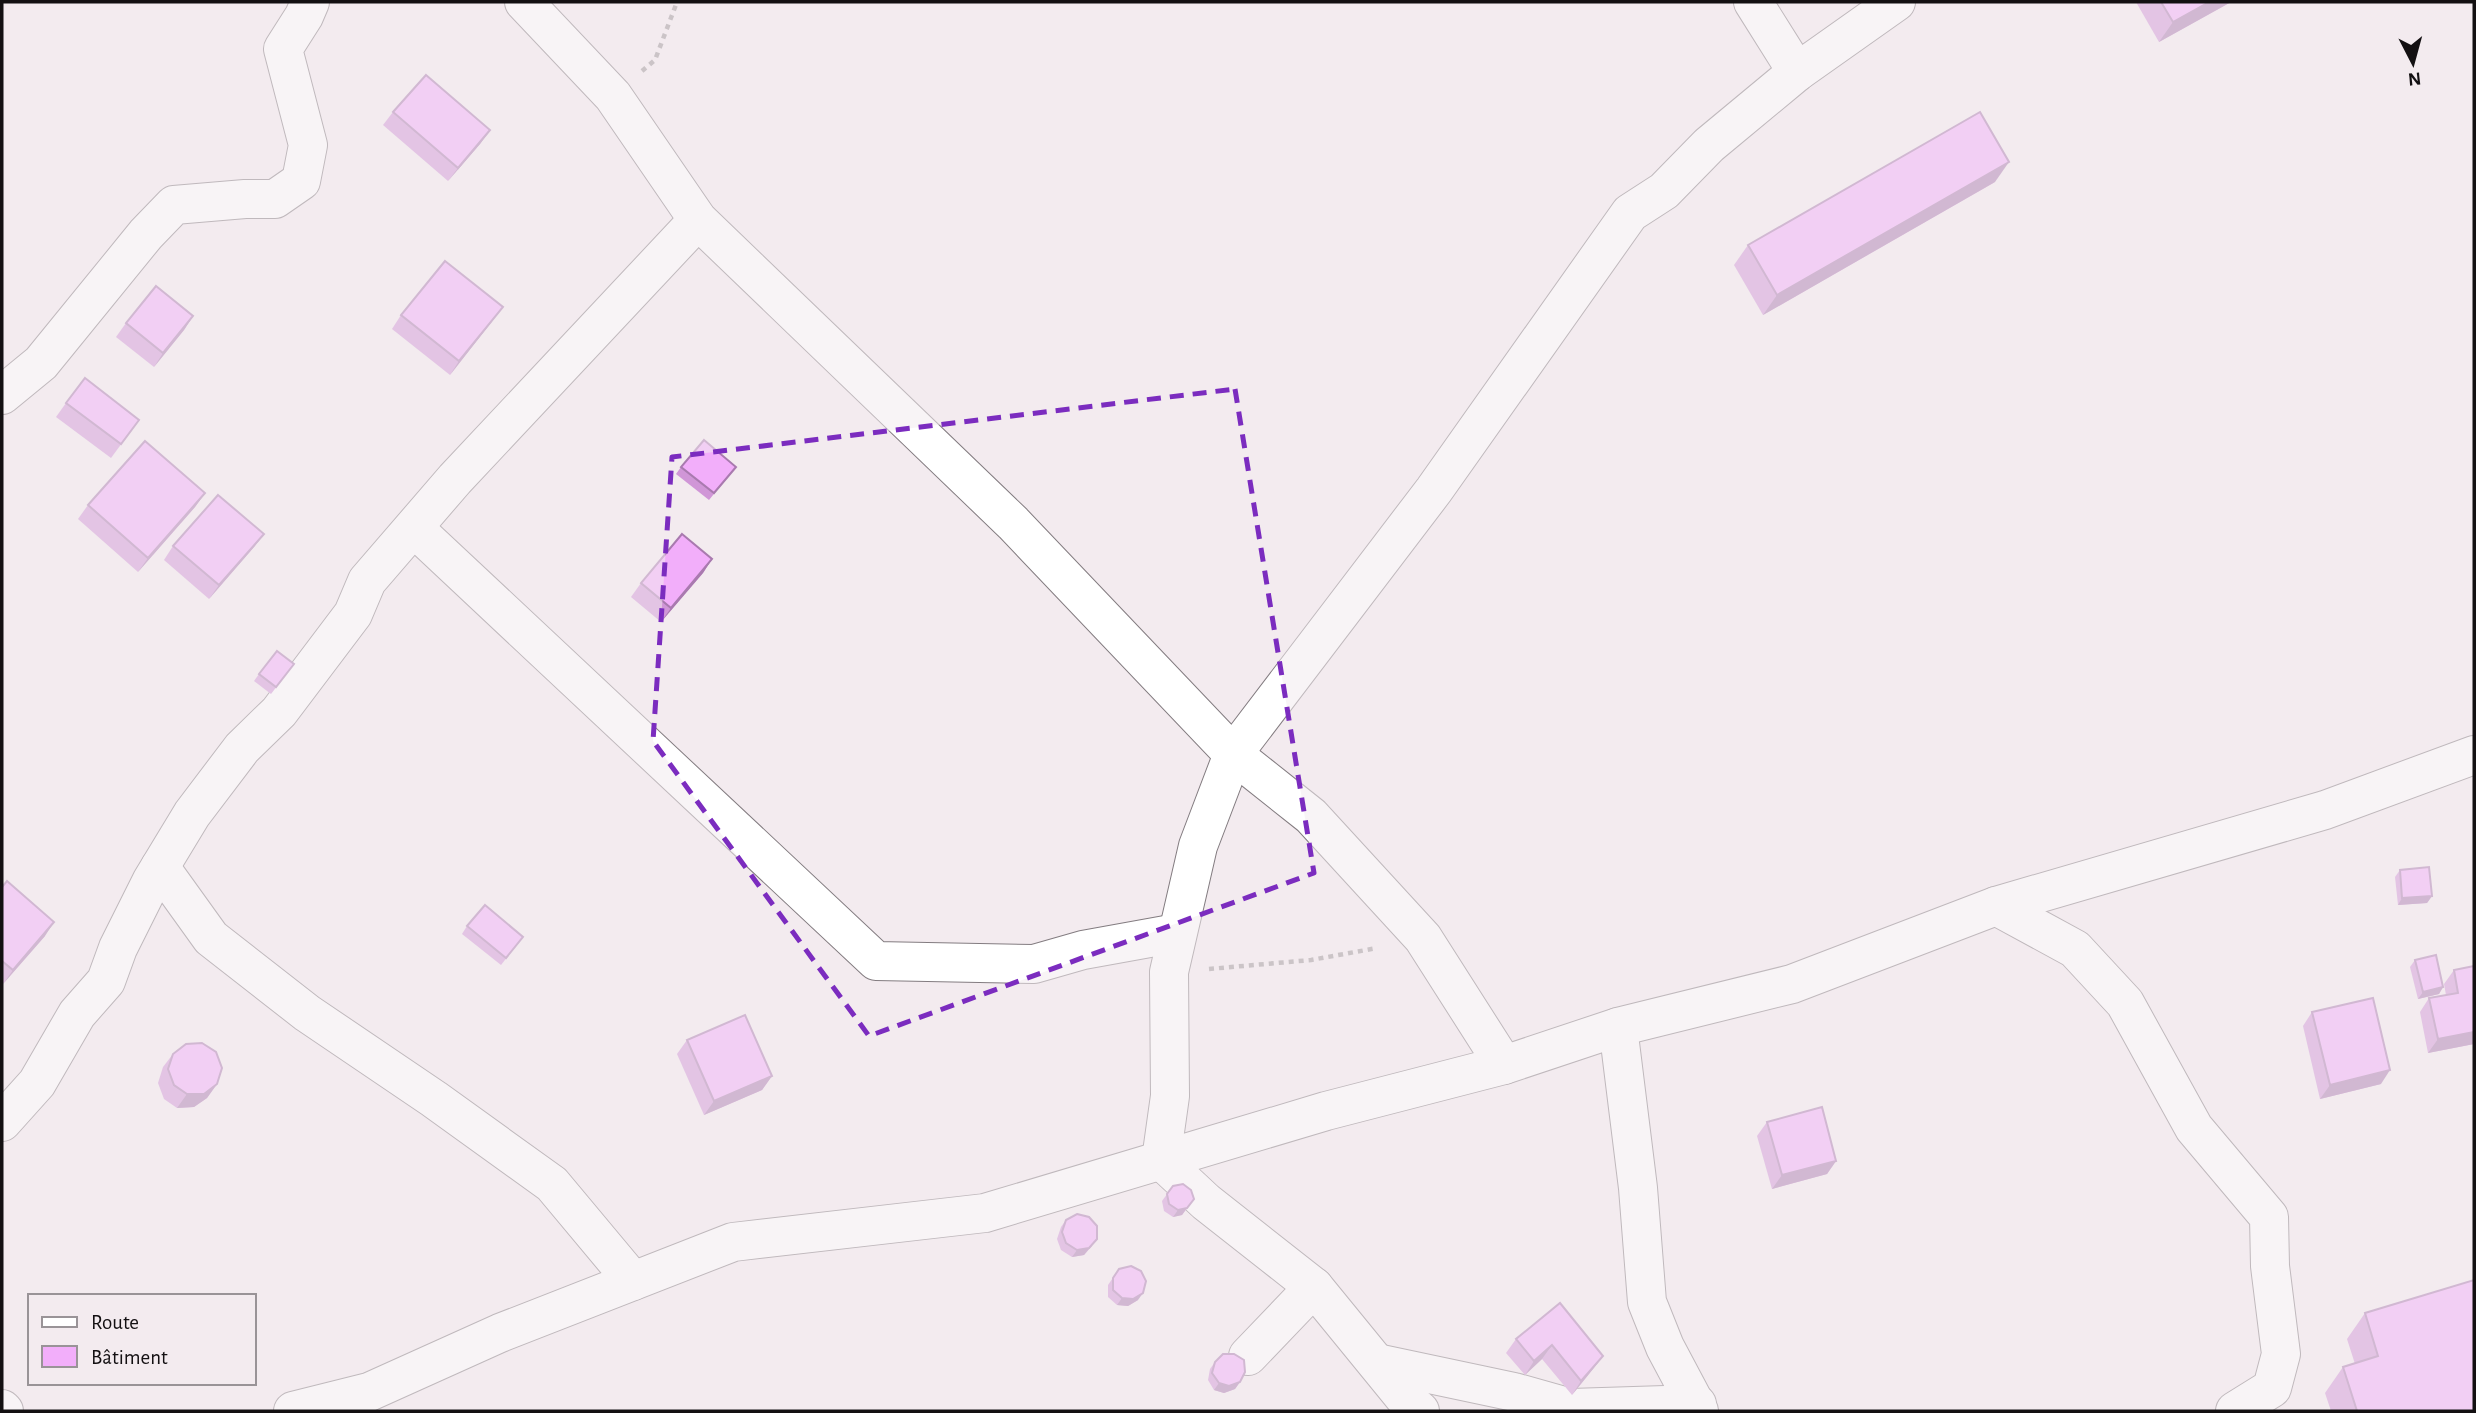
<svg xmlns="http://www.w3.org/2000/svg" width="2476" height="1413" font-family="'Alegreya Sans',sans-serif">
<rect width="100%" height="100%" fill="#f3ebef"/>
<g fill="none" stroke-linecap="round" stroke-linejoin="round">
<defs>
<g id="minor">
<path d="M524,2l89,94 85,124 315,303 220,231 78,62 112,122 81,127"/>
<path d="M1753,2l44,70"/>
<path d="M2,395l39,-32 105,-129 28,-29 71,-6h30l26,-18 7,-36 -25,-96 21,-33 6,-14"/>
<path d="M414,528l462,433 158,3 49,-14 94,-17"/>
<path d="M160,867l51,71 96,75 127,86 118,85 81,97"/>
<path d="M1996,906l79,43 50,54 69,125 75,89 1,49 11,88 -9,34 -37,23"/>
<path d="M1618,1027l20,161 9,114 18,45 34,64"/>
<path d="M2,1122l35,-39 40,-69 29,-33 12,-33 34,-68 40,-66 50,-66 37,-36 74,-98 14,-33 88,-102 243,-259"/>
<path d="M1248,1356l66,-69"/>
<path d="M1377,1363l137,29 57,16 126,-4"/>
<path d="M2,1409l2,2"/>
<path d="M293,1411l76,-19 131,-59 233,-91 252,-29 341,-102 178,-46 114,-38 174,-43 204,-78 329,-96 149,-55"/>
<path d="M1420,1411l-17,-15 -89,-109 -108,-85 -45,-42 9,-64 -1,-124 29,-126 35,-92 201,-264 196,-277 34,-22 45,-46 88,-73 99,-70"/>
</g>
</defs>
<use href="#minor" stroke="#837c80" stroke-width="40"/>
<g stroke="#9b9598" stroke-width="4.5" stroke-dasharray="5 5" stroke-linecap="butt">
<path d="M642,71l13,-11 22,-58"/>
<path d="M1209,969l102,-9 66,-12"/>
</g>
<use href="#minor" stroke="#fff" stroke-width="38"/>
</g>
<g fill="#d096d7">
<path d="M2136,2h95l-72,40z"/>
<path d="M393,112l97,18 -10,14 -32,37 -65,-56z"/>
<path d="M1995,182l-232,133 -29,-50 14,-20z"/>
<path d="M401,315l92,5 -43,55 -58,-46z"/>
<path d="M193,316l-9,14 -30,37 -38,-30 10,-14z"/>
<path d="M66,403l73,17 -28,38 -55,-41z"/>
<path d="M681,467h55l-27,33 -33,-26z"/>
<path d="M205,493l-10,14 -57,65 -60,-53 10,-14z"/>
<path d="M264,534l-10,13 -45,52 -45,-39 9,-14z"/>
<path d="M712,559l-9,14 -42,49 -30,-25 10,-14z"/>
<path d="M294,664l-23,30 -17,-13 5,-7z"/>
<path d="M2400,870l32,26 -5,7 -29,2 -3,-28z"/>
<path d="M2,887l43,49 -42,48 -1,-1z"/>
<path d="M467,926l56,11 -22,28 -39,-31z"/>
<path d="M2415,960l28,27 -4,7 -21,5 -8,-32z"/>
<path d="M2454,970l20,74 -46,9 -8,-41 9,-14 17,-3 -2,-11z"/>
<path d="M2312,1012l69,72 -61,15 -17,-73z"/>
<path d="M687,1040l85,36 -10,14 -58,25 -27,-61z"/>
<path d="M173,1054l44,30 -10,14 -13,9 -17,1 -13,-9 -6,-16 5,-16z"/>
<path d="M1767,1122l69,39 -9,13 -55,15 -15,-53z"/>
<path d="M1173,1186l21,13 -12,16 -9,2 -9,-6 -2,-10z"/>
<path d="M1066,1220l26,26 -8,9 -12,2 -11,-7 -4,-11 4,-12z"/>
<path d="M1119,1269l19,31 -10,6 -11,-1 -9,-8v-12z"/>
<path d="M2365,1313l109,98h-143l-6,-18 18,-26 12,-3 -8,-25z"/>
<path d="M1516,1339l87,17 -10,13 -21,26 -30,-36 -17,16 -19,-22z"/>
<path d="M1215,1362l25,20 -5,7 -11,4 -10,-3 -6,-10 2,-11z"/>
</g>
<g fill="#a97aaf">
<path d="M2209,2h22l-72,40 14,-20z"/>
<path d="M490,130l-10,14 -32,37 10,-13z"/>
<path d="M2009,162l-14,20 -232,133 14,-20z"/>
<path d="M503,307l-10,13 -43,55 9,-14z"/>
<path d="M193,316l-9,14 -30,37 9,-14z"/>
<path d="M205,493l-10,14 -57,65 10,-14z"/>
<path d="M264,534l-10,13 -45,52 10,-14z"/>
<path d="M712,559l-9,14 -42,49 10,-14z"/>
<path d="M2432,896l-5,7 -29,2 4,-7z"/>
<path d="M54,922l-9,14 -42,48 10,-14z"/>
<path d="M2443,987l-4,7 -21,5 5,-7z"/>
<path d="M2474,1032v12l-46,9 10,-14z"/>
<path d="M2390,1070l-9,14 -61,15 10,-14z"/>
<path d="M772,1076l-10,14 -58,25 10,-14z"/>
<path d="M217,1084l-10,14 -13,9 -17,1 10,-14z"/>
<path d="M1836,1161l-9,13 -55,15 10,-14z"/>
<path d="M1187,1208l-5,7 -9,2 5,-7z"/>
<path d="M1097,1239l-13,16 -12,2 5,-7z"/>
<path d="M1143,1293l-5,7 -10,6 -11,-1 5,-7z"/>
<path d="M1552,1345l-10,14 -17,16 9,-14z"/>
<path d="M1603,1356l-10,13 -21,26 9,-14z"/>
<path d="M1240,1382l-5,7 -11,4 -10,-3 5,-7z"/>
</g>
<g fill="#f2aefa" stroke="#a97aaf" stroke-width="2">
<path d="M2161,2h48l-36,20z"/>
<path d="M426,75l64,55 -32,38 -65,-56z"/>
<path d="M1980,112l29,50 -232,133 -29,-50z"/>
<path d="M445,261l58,46 -44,54 -58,-46z"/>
<path d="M156,286l37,30 -30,37 -37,-30z"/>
<path d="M85,378l54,42 -18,24 -55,-41z"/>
<path d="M704,440l32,27 -22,26 -33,-26z"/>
<path d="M145,441l60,52 -57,65 -60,-53z"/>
<path d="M218,495l46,39 -45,51 -46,-39z"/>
<path d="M682,534l30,25 -41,49 -30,-25z"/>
<path d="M277,651l17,13 -18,23 -17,-13z"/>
<path d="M2429,867l3,29 -30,2 -2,-28z"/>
<path d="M7,881l47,41 -41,48 -11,-9v-74z"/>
<path d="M485,905l38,32 -17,21 -39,-32z"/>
<path d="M2436,955l7,32 -20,5 -8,-32z"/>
<path d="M2474,966v66l-36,7 -9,-41 29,-5 -4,-23z"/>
<path d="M2373,998l17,72 -60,15 -18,-73z"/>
<path d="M745,1015l27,61 -58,25 -27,-61z"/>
<path d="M202,1043l14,9 6,16 -5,16 -13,10h-17l-13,-9 -6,-16 5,-15 13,-10z"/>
<path d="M1822,1107l14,54 -54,14 -15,-53z"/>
<path d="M1183,1184l8,6 3,9 -7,9 -9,2 -9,-6 -2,-10 6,-8z"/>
<path d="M1077,1214l12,3 8,9v13l-8,9 -12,2 -11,-7 -4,-11 4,-12z"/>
<path d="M1131,1266l10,5 5,10 -3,12 -10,6 -11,-1 -9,-8v-12l6,-9z"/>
<path d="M2474,1280v131h-117l-14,-44 35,-11 -13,-43z"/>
<path d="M1560,1303l43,53 -22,25 -29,-36 -18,16 -18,-22z"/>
<path d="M1223,1354h11l10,6 1,12 -5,10 -11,4 -10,-3 -7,-10 3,-11z"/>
</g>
<path d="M0 0H2476V1413H0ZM1235,389l79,484 -445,163 -216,-295 19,-284z" fill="#f3ebef" fill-opacity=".55" fill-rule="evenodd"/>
<path fill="none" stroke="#7b2cbf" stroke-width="5" stroke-dasharray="14 9" stroke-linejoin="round" d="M1235,389l79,484 -445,163 -216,-295 19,-284z"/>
<rect width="2476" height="1413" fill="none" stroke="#131012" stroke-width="7"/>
<rect x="28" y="1294" width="228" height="91" fill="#f3ebef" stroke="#999397" stroke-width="2"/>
<rect x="42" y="1317" width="35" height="10" fill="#ffffff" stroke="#999397" stroke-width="2"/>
<text x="91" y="1329" font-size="21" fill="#131012">Route</text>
<rect x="42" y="1346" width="35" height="21" fill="#f2aefa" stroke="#999397" stroke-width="2"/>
<text x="91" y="1364" font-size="21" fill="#131012">Bâtiment</text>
<g transform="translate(2413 63) rotate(174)" stroke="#f3ebef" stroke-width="5" paint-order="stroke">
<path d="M0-5L12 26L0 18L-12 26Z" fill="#131012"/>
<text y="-10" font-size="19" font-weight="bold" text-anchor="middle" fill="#131012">N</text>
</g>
</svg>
